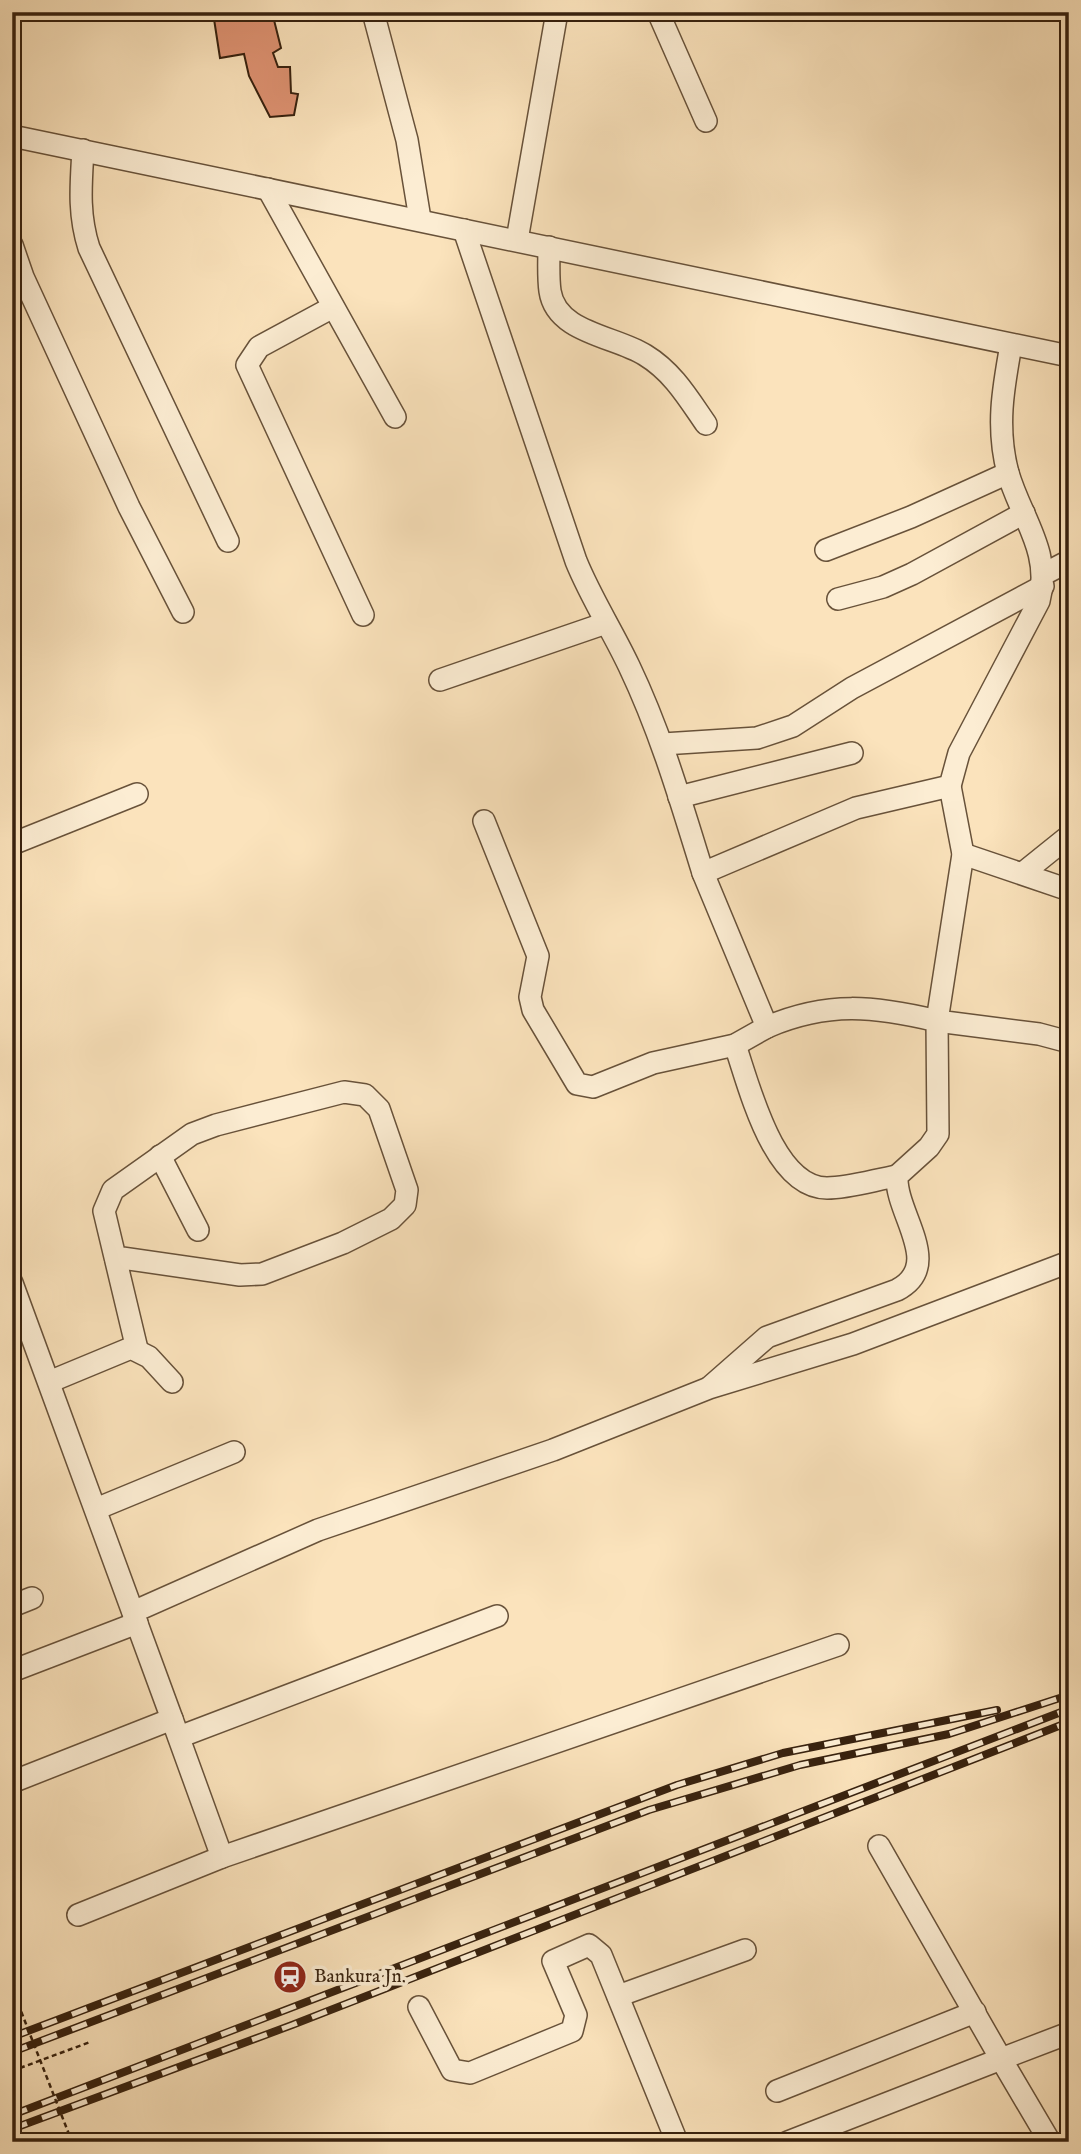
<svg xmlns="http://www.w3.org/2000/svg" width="1081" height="2154" font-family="'IM FELL English',serif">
<rect width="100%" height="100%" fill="#fbe3bc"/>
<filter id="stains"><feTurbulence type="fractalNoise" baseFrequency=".00286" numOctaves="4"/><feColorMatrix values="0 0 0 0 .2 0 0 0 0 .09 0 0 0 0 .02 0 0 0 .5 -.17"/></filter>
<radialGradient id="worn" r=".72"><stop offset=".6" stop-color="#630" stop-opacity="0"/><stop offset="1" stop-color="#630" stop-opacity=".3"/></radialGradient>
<path fill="#de9272" stroke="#37210e" stroke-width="2" d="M272,12l9,36 -8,5 5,14h12l1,26 7,1 -4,21 -24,2 -21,-41 -5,-22 -24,4 -6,-39z"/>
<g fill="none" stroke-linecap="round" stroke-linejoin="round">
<defs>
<g id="minor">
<path d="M373,12l34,128 13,79"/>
<path d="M658,12l48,109"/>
<path d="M12,136l1057,220"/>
<path d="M83,150c-2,34 -5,64 6,98l139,293"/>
<path d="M268,189l127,228"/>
<path d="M464,230l112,331c15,37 36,69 53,105 32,67 52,136 74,207l153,-65 94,-22 9,-33 80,-152c13,-49 -18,-83 -31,-128 -12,-45 -5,-84 3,-128"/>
<path d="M517,240l40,-228"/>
<path d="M12,245l11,32 106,230 54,105"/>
<path d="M549,247c0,14 -1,30 1,44 6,42 65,45 95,64 28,17 43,43 61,69"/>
<path d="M333,307l-74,40 -12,18 116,250"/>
<path d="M826,550l85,-33 97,-44"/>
<path d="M1044,574l25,-13"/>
<path d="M838,599l45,-12 29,-13 112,-61"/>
<path d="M440,680l166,-57"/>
<path d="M663,744l94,-6 36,-12 59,-38 191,-102"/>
<path d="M950,786l13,68 -26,167 102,13 30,8"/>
<path d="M679,797l173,-44"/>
<path d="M484,821l54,135 -8,41 3,13 44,74 16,3 60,-24 82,-18 32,-18"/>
<path d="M12,844l125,-50"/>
<path d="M963,854l106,36"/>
<path d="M703,873l64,154c61,-26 107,-21 170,-6l1,113 -9,13 -32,29c-2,38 48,89 0,114l-130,47 -57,50"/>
<path d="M1023,873l46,-37"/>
<path d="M735,1045c14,40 38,143 92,143 22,0 47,-8 70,-12"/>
<path d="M160,1156l38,74"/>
<path d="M115,1257l125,18 22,-1 81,-31 48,-24 14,-14 2,-15 -28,-81 -14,-14 -21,-3 -128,33 -24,9 -79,56 -9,21 33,138"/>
<path d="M12,1283l160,436 -160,63"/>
<path d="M49,1382l82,-34 18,9 23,25"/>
<path d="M96,1509l138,-57"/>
<path d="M12,1606l20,-8"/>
<path d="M133,1612l185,-82 235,-80 156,-62 144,-44 216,-82"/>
<path d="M12,1671l125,-48"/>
<path d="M172,1719l50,138 616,-212"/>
<path d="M179,1737l318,-121"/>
<path d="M879,1846l122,213 68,-26"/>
<path d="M78,1915l144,-58"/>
<path d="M618,1996l127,-46"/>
<path d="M419,2007l33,63 18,3 102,-42 4,-16 -23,-54 36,-16 12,10 76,187"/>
<path d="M777,2091l198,-79"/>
<path d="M788,2142l213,-83 49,83"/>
</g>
</defs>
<use href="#minor" stroke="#68523a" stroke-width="24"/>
<path stroke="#37210e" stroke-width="2.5" stroke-dasharray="5 3.5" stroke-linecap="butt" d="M12,2071l78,-29"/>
<use href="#minor" stroke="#fcedd3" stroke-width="21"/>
<defs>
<g id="rail">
<path d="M12,2037l665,-252 106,-32 214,-43"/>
<path d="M12,2052l637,-242 151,-45 149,-31 120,-39"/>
<path d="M12,2115l1057,-406"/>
<path d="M12,2129l280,-104 777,-303"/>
</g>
</defs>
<use href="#rail" stroke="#37210e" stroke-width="8"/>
<use href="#rail" stroke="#fcedd3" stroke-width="5" stroke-dasharray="16" stroke-linecap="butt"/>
<path stroke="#37210e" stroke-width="2.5" stroke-dasharray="5 3.5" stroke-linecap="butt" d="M12,1988l60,154"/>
</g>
<defs>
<symbol id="station-disc" viewBox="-11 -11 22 22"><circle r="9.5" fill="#8f2418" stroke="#fcedd3"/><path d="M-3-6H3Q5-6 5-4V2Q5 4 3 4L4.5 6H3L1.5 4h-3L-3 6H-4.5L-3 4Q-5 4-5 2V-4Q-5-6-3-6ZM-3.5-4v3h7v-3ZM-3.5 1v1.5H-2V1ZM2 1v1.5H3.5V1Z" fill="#fff"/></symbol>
</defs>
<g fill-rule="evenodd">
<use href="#station-disc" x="271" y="1958" width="38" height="38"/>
</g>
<g text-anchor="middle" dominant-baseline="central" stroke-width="7" stroke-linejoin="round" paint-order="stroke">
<g font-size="19" fill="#37210e" stroke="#fcedd3" text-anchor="start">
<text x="314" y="1977">Bankura Jn.</text>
</g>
</g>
<rect width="1081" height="2154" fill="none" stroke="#fbe3bc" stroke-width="42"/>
<rect x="14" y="14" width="1053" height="2126" fill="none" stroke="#37210e" stroke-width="3.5"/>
<rect x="21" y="21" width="1039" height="2112" fill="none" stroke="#37210e" stroke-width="2"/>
<rect width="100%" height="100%" filter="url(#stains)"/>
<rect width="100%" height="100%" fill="url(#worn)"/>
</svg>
